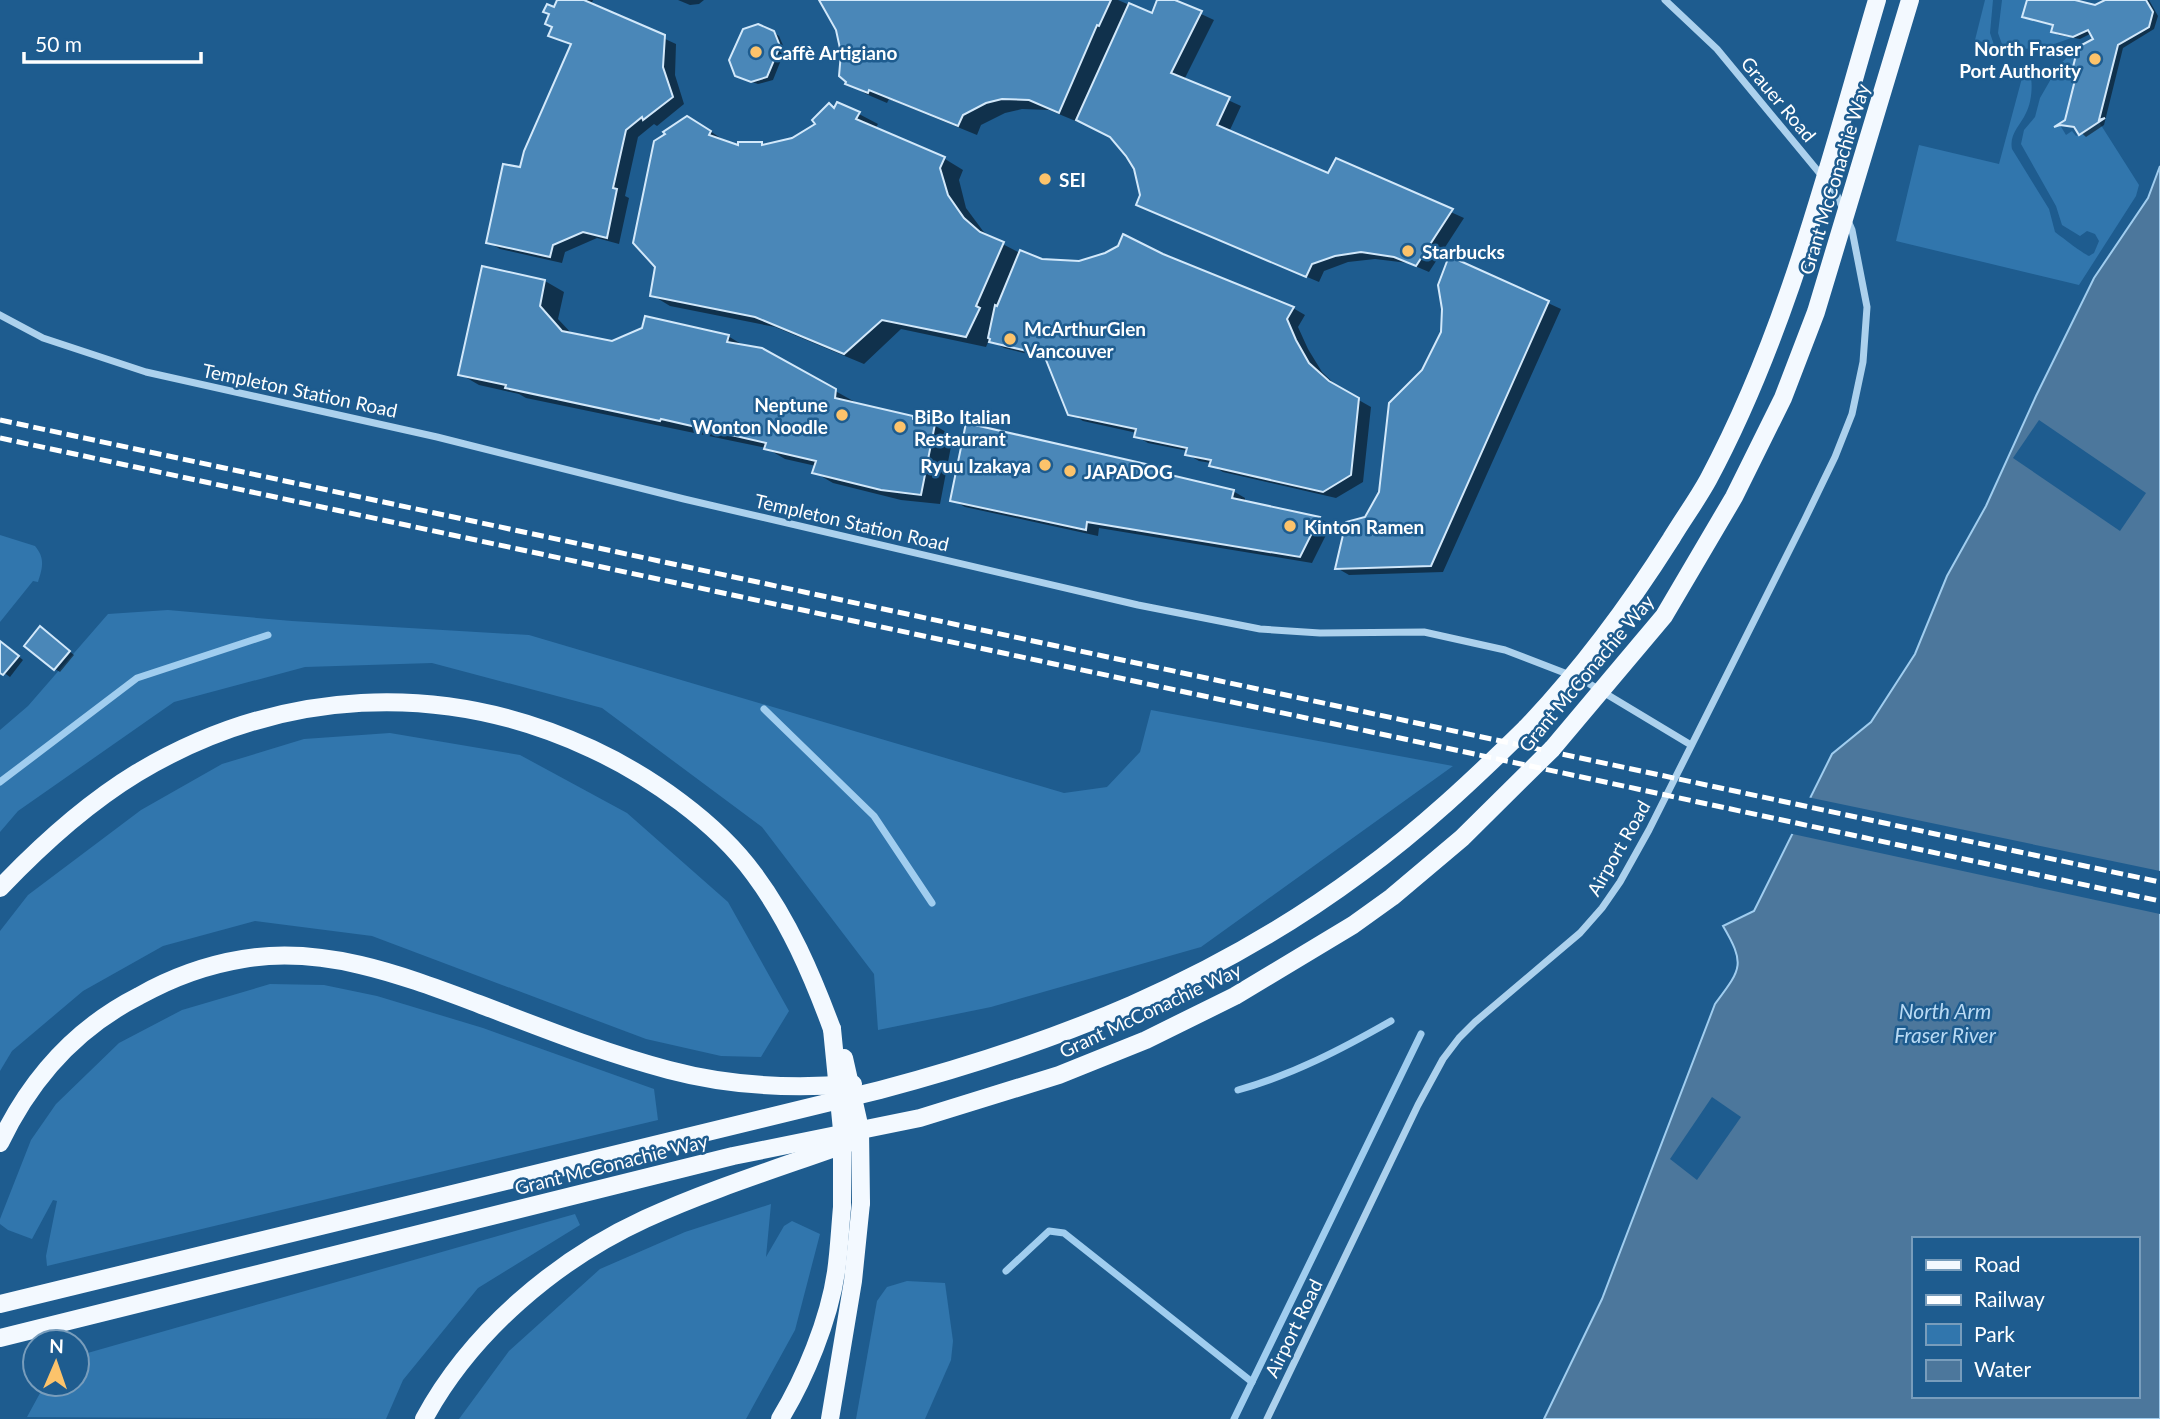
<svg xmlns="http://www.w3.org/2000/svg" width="2160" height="1419" font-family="Lato,sans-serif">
<rect width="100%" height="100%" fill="#1e5c8f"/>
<g fill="#3176ad">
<path d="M1985,0h8l-3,33 4,12 -19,-5z"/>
<path d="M2002,0h25l-4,18 30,7 -2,7 22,5c-21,9 -49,17 -71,7l-4,-11z"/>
<path d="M2078,47l-6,24 5,1 -12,48 -11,8 6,-3 6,10 6,-4 4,5 23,-14 40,63 -3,11 -57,89 -183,-44 23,-96 80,19 27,-101c8,11 7,37 0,50 -6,13 -17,21 -14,36l37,60 6,23c8,6 27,21 34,24l5,-3 5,-12 -4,-7 -8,-3 -7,5 -18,-11 -6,-19 -35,-62 3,-14 11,-13 5,-19 19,-33z"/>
<path d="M0,535l35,11c10,12 8,21 3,36l-5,-1 -33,41z"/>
<path d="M168,610l124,11 237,14 535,158 43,-6 33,-35 11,-42 302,56 -252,181 -210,60 -113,23 -4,-56 -112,-147 -160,-119 -170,-45 -127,4 -131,35 -156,109 -18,21v-102l28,-24 80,-92z"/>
<path d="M390,733l130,22 107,58 101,89 61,109 -28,46 -40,-1 -75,-17 -274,-103 -117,-15 -92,25 -80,45 -71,60 -12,20v-140l28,-36 113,-85 81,-46 82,-25z"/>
<path d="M270,984l54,1 53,11 106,32 171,61 4,31 -611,146 -1,-10 11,-55 -4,-1 -21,39 -24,-9 -8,-6v-5l31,-79 25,-36 63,-61 63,-33z"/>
<path d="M771,1204l-5,53 18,-31 8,-5 28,13 -25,96 -49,89h-287l50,-68 91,-82 85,-37z"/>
<path d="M575,1214l5,11 -102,63 -75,92 -17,39 -359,-2 18,-33h32v-28z"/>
<path d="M907,1281l38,2 8,58 -2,19 -26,59h-69l21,-118 10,-14z"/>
</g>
<path fill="#4c779c" stroke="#a0cdef" stroke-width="2" fill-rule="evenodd" d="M2160,166v1253h-616l58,-120 113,-295c26,-35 31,-39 8,-78l31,-15 78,-157 39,-32 44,-68 32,-78 39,-70 50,-110 58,-118 54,-80zM1913,1239h224v157h-224z"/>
<g fill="#1e5c8f">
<path d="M2039,420l107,73 -26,38 -107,-73z"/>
<path d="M1807,797l353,74v43l-372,-81z"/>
<path d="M1712,1097l29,20 -44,63 -27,-21z"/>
</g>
<g fill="#0007">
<path d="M558,0h35l-2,5 85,39 -1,31 9,29 -27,22 -3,-2 -16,13 -13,59 4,2 -10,46 -22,-6 -32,14 -3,11 -62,-14 -12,-7 34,-72 50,-124 -21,-11z"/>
<path d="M678,0h26l-5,4 -9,1z"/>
<path d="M822,0h296l35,15 6,-15h12l43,20 -30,60 57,26 -12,26 100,44 8,-15 127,57 -35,54 -21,-9 -33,-4 -27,3 -24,9 -5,11 -181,-77 4,-10 -6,-26 -14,-22 -16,-14 -27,-13 -1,2 -29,-12 -27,-1 -17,4 -24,12 -4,10 -88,-36 -2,4 -21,-9 -18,-11 -10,-53z"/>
<path d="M2029,0h38l29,7 12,-7h41l9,16 -4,13 -31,19 -19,77 -18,12 -9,-8 -16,-5 6,-3 28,-82 -3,-6 -12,6 -22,-4 -5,-4 1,-5 -30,-9z"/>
<path d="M773,32l6,4 6,14 -12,30 -15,4 -15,-5z"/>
<path d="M835,109l24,5 19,10 -3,5 70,30 18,11 -4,10 7,28 17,23 8,7 29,15 22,8 37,2 84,-8 130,53 12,7 -7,12 10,22 14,23 19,18 30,17 -8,75 -27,16 -113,-26 -12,-7v-2l-12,-2 -12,-7 1,-3 -40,-8 -12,-7 1,-3 -54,-12 -13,-8 -22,-54 -44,-11 -15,-8 -3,7 -85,-18 -37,35 -89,-37 -105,-21 -18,-11 55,-166 21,14 11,4 23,-3 3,2 28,-7 24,-15z"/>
<path d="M1450,258l111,51 -118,263 -94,3 -12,-7 43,-75 43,-121 19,-39z"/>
<path d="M483,268l62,13 19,11 -6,27 15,16 40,8 115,-7 18,11 16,3 93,52 -1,2 59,13 9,6 12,2 19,11 -13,68 -39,-4 -68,-17 -19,-11 2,-6 -31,-7 -19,-11 -240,-50 -7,-4 -40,-9 -19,-11z"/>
<path d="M967,426l192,43 12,7 62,15 12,7v4l74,16 12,7 -19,38 -213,-35 -1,8 -133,-29 -13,-7z"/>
<path d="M46,632l28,23 -14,17 -5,-3z"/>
<path d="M0,641l23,19 -13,17 -10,-7z"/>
</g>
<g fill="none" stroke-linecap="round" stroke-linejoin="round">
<g stroke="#a0cdef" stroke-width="7">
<path d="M764,709l110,107 58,87"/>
<path d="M0,782l137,-104 131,-43"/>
<path d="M1238,1090c54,-15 104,-41 153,-69"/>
<path d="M1006,1271l43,-40 15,2 188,149"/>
<path d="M1234,1419l187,-385"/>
</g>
</g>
<g fill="#4a87b8" stroke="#d2e8fa" stroke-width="2">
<path d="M557,0h27l81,35 -2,32 10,30 -30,23 -1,-3 -16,13 -13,58 4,1 -10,49 -24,-6 -30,13 -3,12 -64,-14 17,-79 17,3 4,-16 47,-107 -23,-8 4,-9 -7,-3 4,-10 -6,-2 4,-8 7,3z"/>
<path d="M819,0h292l-12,26 -2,-1 -38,88 -30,-13 -27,-1 -16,4 -23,12 -5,11 -89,-36 -1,3 -23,-9 1,-2 -7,-6 2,-23 -5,-23z"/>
<path d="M1157,0h18l27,11 -31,62 59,24 -13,28 111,48 8,-15 117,51 -37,57 -22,-9 -33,-5 -26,4 -23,8 -6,13 -170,-72 4,-10 -6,-26 -8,-13 -16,-19 -34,-17 53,-117 23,10z"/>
<path d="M2027,0h48l20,5 10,-5h41l7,12 -4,15 -31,18 -19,75 6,-2 -26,17 -5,-8 -14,-2 -6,2 11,-7 12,-48 -5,-1 6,-24 15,-8 -5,-9 -15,7 -22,-5 2,-7 -31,-8z"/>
<path d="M758,24l16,7 6,15 -13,31 -16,5 -16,-6 -6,-16 14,-31z"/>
<path d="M837,102l23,10 -4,7 89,38 -5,11 8,27 16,23 16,14 24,10 -28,64 4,2 -14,29 -84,-17 -38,34 -89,-37 -105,-21 5,-29 -22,-24 21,-102 11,-7 -2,-2 24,-16 24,15 -2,4 29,10v-3h24v3l30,-7 23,-14 -3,-4 17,-17 5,5z"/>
<path d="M1123,234l40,20 131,53 -7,12 9,21 13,23 20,18 30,17 -8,77 -28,17 -114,-26 2,-6 -26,-5 2,-7 -53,-11 2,-8 -68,-14 -24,-60 -55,-13 1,-3 -2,-1 7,-33 2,1 23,-56 22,9 37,2 26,-8 13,-7z"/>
<path d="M1449,256l100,45 -118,265 -96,3 11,-47 19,-5 14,-25 10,-89 33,-33 19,-38 1,-23 -4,-24z"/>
<path d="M482,266l63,14 -5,26 22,25 50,10 30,-13 3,-12 84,19 -2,7 35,6 74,41 -1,9 78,18v3l22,5 -14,71 -40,-5 -69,-17 4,-12 -52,-12 2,-6 -105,-24 -1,2 -155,-33 1,-3 -48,-10z"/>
<path d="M966,423l193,44 -1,5 76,18 -2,8 88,19 -20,40 -213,-35 -1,8 -136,-29z"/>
<path d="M40,626l30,25 -16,19 -30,-24z"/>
<path d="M0,641l19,15 -16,19 -3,-2z"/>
</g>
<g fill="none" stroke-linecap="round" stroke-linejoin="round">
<g stroke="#acd1ed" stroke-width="7">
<path d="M0,315l43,23 103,34 291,65 247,62 454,106 122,24 60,4 104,-1 81,18 78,30 108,65"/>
<path d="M1267,1419l151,-314 25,-46 16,-21 16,-16 105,-89 22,-25 18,-26 29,-52 156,-311 30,-62 17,-43 11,-52 4,-55 -15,-77 -16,-37 -119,-144 -52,-49"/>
</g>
<g stroke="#f3f9ff" stroke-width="18">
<path d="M0,888c41,-43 86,-84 137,-115 142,-85 305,-94 455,-24 58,27 124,73 162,125 35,47 58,101 78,155"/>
<path d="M0,1143c30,-63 76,-115 139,-147 32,-18 67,-31 104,-37 82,-14 161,17 236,45 63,24 125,49 190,66 60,16 122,19 184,14"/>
<path d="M0,1304l880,-214c177,-47 334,-108 482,-218 59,-43 112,-93 164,-144"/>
<path d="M0,1338l733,-182 187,-38 139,-43 87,-35 89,-44 118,-71 39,-28 70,-59 90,-89"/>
<path d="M424,1419c47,-87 132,-159 221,-200 68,-31 140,-53 209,-78"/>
<path d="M780,1419c25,-41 49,-99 56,-147 3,-21 4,-43 6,-65"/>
<path d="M830,1419l23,-138 8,-78"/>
</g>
<g stroke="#fff" stroke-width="5" stroke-dasharray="12 5" stroke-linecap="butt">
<path d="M0,420l2160,462"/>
<path d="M0,438l2160,463"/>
</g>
<g stroke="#f3f9ff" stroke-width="18">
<path d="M1526,728c55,-58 102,-121 145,-189 12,-20 26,-39 37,-59 80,-149 121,-318 169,-480"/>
<path d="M1552,749l112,-133 70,-119 49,-99 33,-86 94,-312"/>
<path d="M832,1029l10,101v77"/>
<path d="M844,1058l16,71 1,74"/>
</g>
</g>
<g fill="#fcc36b" stroke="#1e5c8f" stroke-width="2.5">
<circle cx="756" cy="52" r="7"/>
<circle cx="2095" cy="59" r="7"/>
<circle cx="1045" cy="179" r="7"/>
<circle cx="1408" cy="251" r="7"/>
<circle cx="1010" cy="339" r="7"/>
<circle cx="842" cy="415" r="7"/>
<circle cx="900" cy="427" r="7"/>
<circle cx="1045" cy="465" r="7"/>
<circle cx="1070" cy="471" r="7"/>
<circle cx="1290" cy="526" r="7"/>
</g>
<g text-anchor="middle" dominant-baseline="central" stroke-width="5" stroke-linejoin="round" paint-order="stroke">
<g font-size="19" font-weight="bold" fill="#fff" stroke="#1e5c8f" text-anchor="start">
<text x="2081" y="48" text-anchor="end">North Fraser<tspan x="2081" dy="22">Port Authority</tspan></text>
<text x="770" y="52">Caffè Artigiano</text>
<text x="1059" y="179">SEI</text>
<text x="1422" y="251">Starbucks</text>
<text x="1024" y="328">McArthurGlen<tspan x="1024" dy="22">Vancouver</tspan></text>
<text x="828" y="404" text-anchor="end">Neptune<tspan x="828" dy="22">Wonton Noodle</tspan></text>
<text x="914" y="416">BiBo Italian<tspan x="914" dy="22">Restaurant</tspan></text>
<text x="1031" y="465" text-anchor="end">Ryuu Izakaya</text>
<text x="1084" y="471">JAPADOG</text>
<text x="1304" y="526">Kinton Ramen</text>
</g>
<g font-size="19" fill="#fff" stroke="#1e5c8f">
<text transform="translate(1779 99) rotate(50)">Grauer Road</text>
<text transform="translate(1834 179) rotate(-73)">Grant McConachie Way</text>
<text transform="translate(300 390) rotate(12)">Templeton Station Road</text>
<text transform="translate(852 522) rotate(13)">Templeton Station Road</text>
<text transform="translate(1586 673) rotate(-50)">Grant McConachie Way</text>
<text transform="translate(1618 848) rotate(-60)">Airport Road</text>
<text transform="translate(1150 1010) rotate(-25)">Grant McConachie Way</text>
<text transform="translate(611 1164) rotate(-14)">Grant McConachie Way</text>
<text transform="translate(1293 1328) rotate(-64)">Airport Road</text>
</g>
<g font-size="21" font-style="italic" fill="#b9daf4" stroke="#1e5c8f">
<text x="1945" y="1010">North Arm<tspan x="1945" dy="24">Fraser River</tspan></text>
</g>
</g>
<rect x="1912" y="1237" width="228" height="161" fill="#1e5c8f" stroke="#789dbc" stroke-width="2"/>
<rect x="1926" y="1260" width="35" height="10" fill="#f3f9ff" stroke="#789dbc" stroke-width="2"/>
<text x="1974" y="1272" font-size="21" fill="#ffffff">Road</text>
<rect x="1926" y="1295" width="35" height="10" fill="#ffffff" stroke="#789dbc" stroke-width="2"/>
<text x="1974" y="1307" font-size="21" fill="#ffffff">Railway</text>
<rect x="1926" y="1324" width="35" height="21" fill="#3176ad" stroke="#789dbc" stroke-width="2"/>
<text x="1974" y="1342" font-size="21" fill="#ffffff">Park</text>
<rect x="1926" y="1360" width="35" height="21" fill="#4c779c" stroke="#789dbc" stroke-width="2"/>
<text x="1974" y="1377" font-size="21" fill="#ffffff">Water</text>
<g transform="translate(56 1363) rotate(2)"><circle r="33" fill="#1e5c8f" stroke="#789dbc" stroke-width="2"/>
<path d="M0-5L12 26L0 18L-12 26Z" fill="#fcc36b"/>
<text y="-10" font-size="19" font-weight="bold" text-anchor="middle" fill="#ffffff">N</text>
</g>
<path d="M24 52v10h177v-10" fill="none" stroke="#ffffff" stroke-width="3.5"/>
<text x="35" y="52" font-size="21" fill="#ffffff" stroke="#1e5c8f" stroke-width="5" paint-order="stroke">50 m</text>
</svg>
